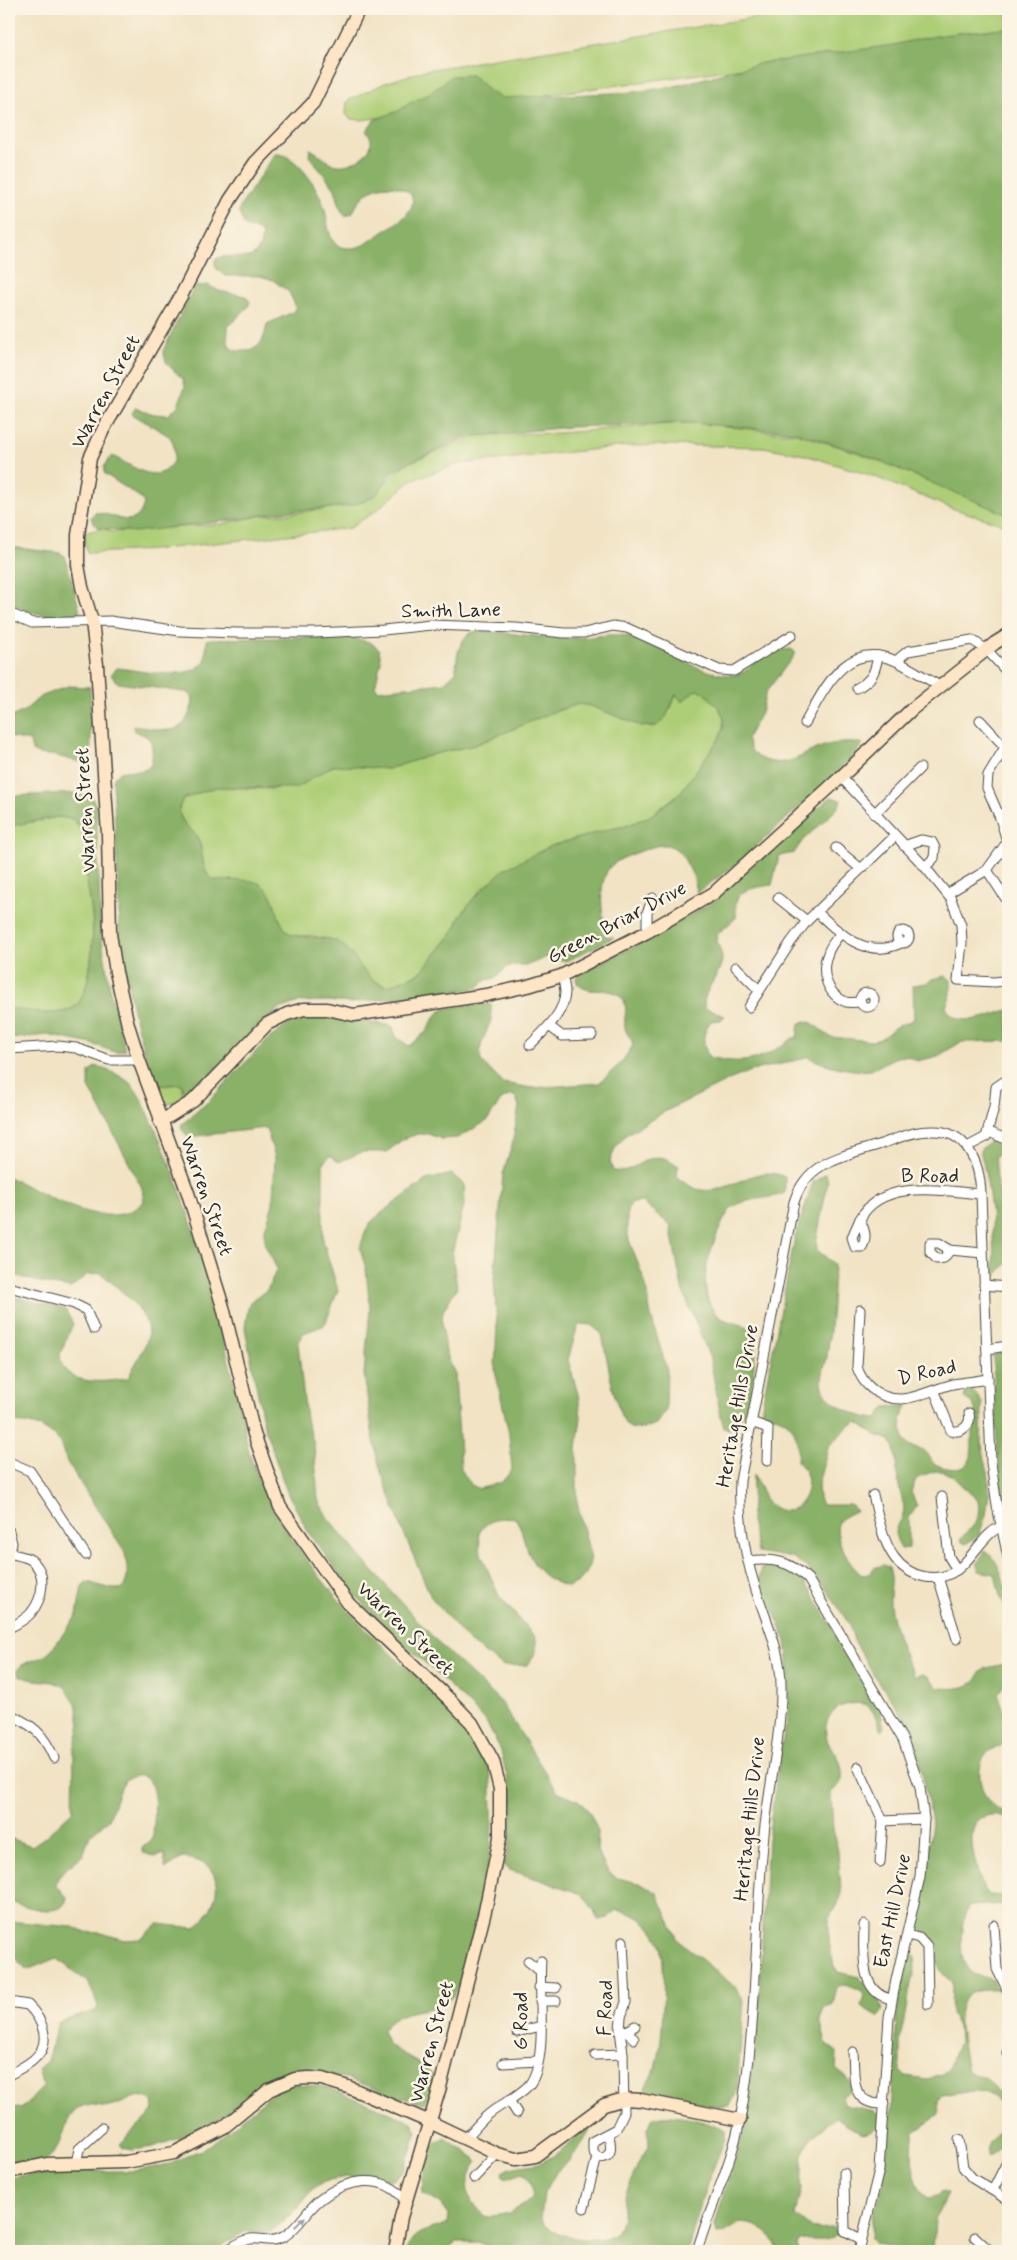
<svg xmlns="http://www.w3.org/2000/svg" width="1017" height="2260" font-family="Mynerve,sans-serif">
<rect width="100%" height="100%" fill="#fcf5e5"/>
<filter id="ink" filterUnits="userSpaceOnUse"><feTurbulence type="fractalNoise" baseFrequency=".02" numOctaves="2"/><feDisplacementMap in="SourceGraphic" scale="10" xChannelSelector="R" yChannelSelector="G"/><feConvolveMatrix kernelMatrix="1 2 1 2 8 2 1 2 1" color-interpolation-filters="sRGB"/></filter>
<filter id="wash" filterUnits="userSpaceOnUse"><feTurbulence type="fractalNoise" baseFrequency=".0096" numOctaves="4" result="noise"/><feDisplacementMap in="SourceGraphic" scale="20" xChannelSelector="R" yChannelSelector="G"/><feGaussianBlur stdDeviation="1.12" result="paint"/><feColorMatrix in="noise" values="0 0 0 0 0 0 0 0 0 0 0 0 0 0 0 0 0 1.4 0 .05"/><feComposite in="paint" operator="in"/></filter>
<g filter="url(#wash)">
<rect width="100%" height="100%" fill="#f1e3c4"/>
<g fill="#adce76" stroke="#6c7c50">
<path d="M809,9h199v23l-647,88 -11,-1 -4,-5 1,-12 4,-3 34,-16 41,-13z"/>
<path d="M693,422l88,11h14l67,21 139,56 7,4v12l-60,-19 -75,-31 -68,-21 -41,-8 -96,-2 -41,1 -168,18 -47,16 -35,30 -27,18 -197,22 -66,3 -3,-20 19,-5 9,4 111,-8 40,-9 25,-1 64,-9 23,-12 30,-29 73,-29 82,-2z"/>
<path d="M699,690l5,2 15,16 5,10 -1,11 -4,10 -39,54 -30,23 -24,10 -20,4 -55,16 -70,43 -21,27 -6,15 -30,38 -14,10 -23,7c-14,-2 -53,-37 -68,-48 -9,-6 -22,2 -30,-5 -10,-8 -14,-26 -19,-38l-39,-15 -10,2 -10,-3c-11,-12 -7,-27 -13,-40 -4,-9 -14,-13 -17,-22 -3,-5 -1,-13 2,-19l33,-11 57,2 64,-24 51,4 46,-15 41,-9 78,-33 26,-8 12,2 50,20 12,1 18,-19 6,-15z"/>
<path d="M58,817l15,2c7,8 12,16 15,27 3,10 -2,23 -1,34 1,11 4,22 5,34 2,20 0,83 -19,94 -17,10 -46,2 -64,0v-182z"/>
<path d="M182,1084l2,16 -19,5 -8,-19z"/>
</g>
<g fill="#8ab167" stroke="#5a6e49" fill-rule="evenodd">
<path d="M1008,28v487l-152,-64 -60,-19 -105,-9 -120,4 -105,10 -65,29 -11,9 -13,19 -12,7 -16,5 -77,7 -23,5 -115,14 -34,-4 -6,-4 -3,-6 3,-5c17,-3 42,23 50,-10l-3,-5 -36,-24 -1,-7 8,-11c17,7 40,28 56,12 3,-3 5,-6 6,-10 1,-8 0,-16 -5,-22l-37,-22 3,-6 19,6 14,1 10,-9 7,-20 -2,-7 -16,-15 -4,-13 31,-64 14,-2 11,6 26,5 5,5 -2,6 -20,20c0,6 -2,14 2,19 2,4 6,5 10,5 19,1 24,-10 27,-27l26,-12 3,-5 -7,-15 -16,-12 -13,-4h-35l-10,-9v-7c18,-12 42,13 47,-24l-3,-6 -14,-4 -6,-13 1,-6 35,-53c21,-2 44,35 49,53 4,11 3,36 17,40 17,4 26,-4 38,-12 9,-7 21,-13 28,-21 19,-24 -15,-33 -33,-25 -11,4 -17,15 -22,25l-7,2 -4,-6 -6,-21 -26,-33 1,-7c9,4 18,15 27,16 17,3 46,-18 29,-34l8,-11 24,-9 12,-8 19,-9 23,-18 18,-1 6,3 14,14 12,6 132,-6 41,-6 87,-23 132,-18c37,-10 76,-14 114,-17z"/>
<path d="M9,547l51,6 5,3 15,56c-13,11 -58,0 -71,-10z"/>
<path d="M476,631c31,1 63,7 95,7 19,1 37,-6 57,-2 38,8 64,39 106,39 13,0 20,-15 31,-21 7,-5 17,-4 26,-5l4,3 -2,5 -27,35 -5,21 -14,25c3,12 6,18 18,22 25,9 40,-9 62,-15 12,-3 24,-2 35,-2l-8,14 -114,104 -43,32c-1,-11 -5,-20 -10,-29 -14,-27 -27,-20 -51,-11 -9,3 -21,8 -27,15 -12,18 -7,49 -2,69h7l-47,24 -20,-4 -19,8h-16l-5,2 -11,11 -10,2 -9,8 -5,1 -122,14 -25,-2 -26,1 -20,7 -92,89 -5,-14 -25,2 -9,-20 -14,-51 -15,-78v-39l-6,-117c7,-24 44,8 39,-33 -1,-11 -7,-13 -18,-17l-1,-5c21,1 47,14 56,-12 2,-5 4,-10 4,-15l-3,-5 -5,-2 -67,-9 -7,-8 6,-7c22,2 72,15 88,-7l2,-21 5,-1 134,-2 24,5 9,7 2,12 -6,26 4,3 65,-7 12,-11c0,-15 3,-37 20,-41zM699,690l5,2 15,16 5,10 -1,11 -4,10 -39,54 -30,23 -24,10 -20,4 -55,16 -48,24 -30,29 -13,17 -6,15 -34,42 -32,13c-26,-4 -30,-33 -50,-44 -13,-7 -42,-3 -49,-9 -14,-11 -11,-36 -26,-47 -15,-11 -36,-2 -52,-7 -11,-12 -7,-27 -13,-40 -4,-9 -14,-13 -17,-21 -3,-6 -1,-14 2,-19l33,-12 81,1 35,-22 5,-1 51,4 46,-15 41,-9 78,-33 26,-8 12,2 50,20 12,1 5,-2 8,-8 10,-23 6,8 12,-11z"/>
<path d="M68,686l22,1 1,70 -3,5c-12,1 -21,-4 -32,-6 -9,-2 -16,0 -24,-5l-2,-10 -21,-4v-19l15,-7 16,-14z"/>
<path d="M76,793l15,3 5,10 5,129 10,60 14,55 -10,2 -23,-8 -44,-9 -39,4v-31c18,2 47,10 64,0 19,-11 21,-74 19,-94 -1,-12 -4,-23 -5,-34 -1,-11 4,-24 1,-34 -3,-11 -8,-19 -15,-27l-15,-2 -49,9v-30z"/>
<path d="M831,797l10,3 -3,8 -35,32 -9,13 -15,3 -7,29c-11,2 -33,3 -36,17 -1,5 1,11 0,16l-19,16c-2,9 6,17 5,26 -2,16 -22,34 -17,48l20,8 -4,4 -10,1c-9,11 -9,24 -2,36 7,1 15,4 23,4 24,2 43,-10 61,-23h4l2,-14 6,-3 7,2 18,14 43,4c11,-2 13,-7 21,-13 5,-4 14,-5 20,-9l-1,-34 14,-2 5,-4 13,-3 6,4v14l-5,13c10,24 45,8 62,3v31l-47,1 -23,14 -21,5c-20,-13 -30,4 -47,9 -14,3 -52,-6 -63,-14l-5,3 -51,12 -20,8 -65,32 -39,23 -11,12 -6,15 3,10c26,4 37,-29 65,-5l-1,11c7,5 16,12 24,13 30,5 53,-28 84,-13v16c-16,7 -37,4 -52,14 -9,6 -24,46 -26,58 -3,13 -2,34 6,45 12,17 33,10 42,23 1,22 -2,89 -26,96l-5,-2 -3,-10 -11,-59 -28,-69 -12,-64 -28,-23 -9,1 -4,3 -2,5v18l2,11 16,42 6,34 16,54 -1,40 -10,14 -16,5 -10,-1 -4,-4 -5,-8 -8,-26 -11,-56 -11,-9 -10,-1 -4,4 -9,32 10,34 3,23 -4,31v54l14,57 -5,15 -8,8 -10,5c-26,-8 -36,-21 -44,-47 -2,-7 -4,-15 -9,-22 -13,-3 -29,3 -36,14l2,22 18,42 37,42v14l-8,13 -25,1 -34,-24 -38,-45 -29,-68 -22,-60 -8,-38 -8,-57 6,-65 -4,-40 -6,-21 5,-16 5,-9 10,-9 46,-34 26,-6 12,11 1,16 -13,53 5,33 -14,24 -1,12 4,29 9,23 6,94 9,15 9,5 23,-7 10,-12 -3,-36 -14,-64 2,-47 -3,-43 9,-106 9,-29 7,-38 -3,-10 -5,-2 -10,5 -14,21 -30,17 -15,1 -14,-5h-10l-15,5 -16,13h-25l-23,10 -9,-6 -7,7v78l15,49 -12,32 -3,4 -20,7 -5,10 8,77 8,24 4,56 10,18 33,40 81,89 59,55 56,89 21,9 11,11 9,20 -1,20 11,21 9,6 26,6 14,9 21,47 57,47 9,13 -7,91 -7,15 -13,1 -72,-16c1,-11 9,-17 12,-28 6,-17 10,-109 2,-123 -10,-18 -23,-27 -43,-30l-8,8 -10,2 -4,-10 -12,-16 -75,-25 -3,-5 5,-19 4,-43 -12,-51 -16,-31 -53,-51 -39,-34 -38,-40 -45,-60 -23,-43 -23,-66 -19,-98 3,-21 2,-5 17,-12 10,-21 -11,-22 -2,-15 9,-28 2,-47 -9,-29 -78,9 -7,-9 1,-4 27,-23 57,-60 26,-19 30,-5 67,8 4,2 3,10 13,9 18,-15 8,-15 8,-7 32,-5 16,1v15l-10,25 -1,10 1,6 22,22 29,5 67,-5 23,-21 11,-17c-1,-6 -5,-9 -7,-14 -5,-13 7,-27 -9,-37 -13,-8 -29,2 -40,-11l-1,-5 4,-5 68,-33 66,-39 52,-48z"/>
<path d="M96,1066c14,5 31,11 39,23 12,18 22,45 31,65 36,87 56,179 78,270 5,75 89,176 143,226 37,35 84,69 102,119 2,7 2,16 2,23 6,65 -15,129 -31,192 -17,39 -51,13 -78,46l6,15 35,20 12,13 -2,11 -8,14 -28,-6 -50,-19 -50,-6 -35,13 -13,8 -14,15 -38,24 -44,15 -20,3 -10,-2 -3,-4 33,-33 -1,-10c-12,-10 -22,-1 -35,4 -11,5 -22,-3 -34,1 -23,10 -17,40 -36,53 -9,6 -28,5 -38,7v-60l13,3 22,-23 -6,-17 9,-8 11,-38 4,-3 34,-9 2,-5 -9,-23 -33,-25 -29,12 -18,-18v-31l64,6 10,5 19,1 22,7 16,-1 18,-15 37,4c28,-24 33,-68 -13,-70l-17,11v-15l-10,3 -13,-5v-4l9,-7 2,-5c1,-18 10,-76 -28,-56l-7,13 -9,26 -19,16 -7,20 -20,16 -6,9 -1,5 11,12c-3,24 -43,8 -58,5v-68l3,5 20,7 13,-9 28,-26 1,-61 6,-26 -4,-21 -12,-17 -11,-4 -25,-3 -9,-4 -2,-5c8,-11 24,-9 33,-18l27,-37 5,-29 4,-4c14,2 23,10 38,6l4,-14 -3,-21 -58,-91 -7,-19 -6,-8 -13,-8 -15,-4 -17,-1v-126l56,13 8,15 -13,30c0,33 46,29 68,24 6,-12 13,-23 18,-35 11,-28 -27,-53 -45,-70l-15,2 -15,13 -20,-3 -42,-11v-97c34,16 102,61 135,24l-2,-13 -53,-101v-15z"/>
<path d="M990,1141l11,2 1,9 -7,4c2,19 1,41 13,56v50l-14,15c0,-43 -3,-85 -14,-127z"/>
<path d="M826,1174l2,8 -12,60 1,8 17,14c-1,31 -3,62 -7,93 -2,9 -7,21 -4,30 4,18 37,31 54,32l8,-12 22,-1 -6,13 3,22 7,5 13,4c7,11 10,16 23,18 29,5 24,-16 25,-36 1,-7 6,-16 3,-23 -2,-6 -6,-8 -11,-11l2,-7h8l8,12 -1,38 8,37v15l-3,22 -7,20 -13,9 -6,-3c4,-10 17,-14 18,-25 3,-23 -5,-19 -17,-31 -7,-7 -12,-14 -23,-14 -6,0 -16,5 -22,8l-5,13 6,14 -8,12v30l-8,1c-14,-28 1,-18 3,-40 0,-7 -4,-15 -5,-23 -4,-16 0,-31 -9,-46l-14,-5 -19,-13 -7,3 -22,22 -10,37 1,14 3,7h29l5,6c-7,3 -16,6 -18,13 -5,14 14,45 24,51l7,-1 5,-6 9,-3 6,3c5,12 0,23 1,35 1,20 15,57 25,74l7,-3 7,3 9,11c16,1 39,2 42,-17l7,-3 21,-5v17l-10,14 10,28v20c-7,4 -18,8 -23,14 -14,19 2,58 23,55v8c-7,-5 -14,-5 -22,-3 -27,7 -8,57 -2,74l5,5 19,1v8l-39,2c-9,13 -12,56 1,66 6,5 16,4 22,8l6,10c-9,0 -23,-1 -30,5 -7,4 -10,21 -9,29 2,7 6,41 8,45 4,6 12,6 18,7l12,17 11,-1c0,19 2,59 -21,65 -1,-15 7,-17 14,-28 3,-6 3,-13 4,-20 -18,-26 -38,-17 -64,-14l-3,6 1,14 -25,17c-4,21 -3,51 14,66l8,-2 6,-4 6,2 -13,26 -2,31h-35l-6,-4 -16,-3 -5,-6 1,-22 11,-29 8,-72 6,-102 3,-24 12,-37 4,6 -16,82v31l5,5 23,3 15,-4 5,-6 11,-27 -1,-15 -7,-14 1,-31c-21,-15 -10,-25 -21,-42 -3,-5 -8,-8 -12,-12l13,-106 -16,-80 -23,-41 -19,-25 -20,-36 -5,-16 -23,-35 -20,-22 -14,-9 -34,-6 -7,-31 2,-46c9,11 9,27 24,34 21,9 36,-18 29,-36 -1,-4 -6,-9 -9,-12 3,-29 -5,-44 -35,-48v-7l33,-169 18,-55z"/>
<path d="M1003,1351l1,6h4v155l-4,-3c-8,-51 -8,-102 -11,-154z"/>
<path d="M985,1551c16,7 23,44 23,61l-8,-16 -5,-22 -16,-3 -2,-7z"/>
<path d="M771,1565c16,4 30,12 39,25l70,117 4,21 -3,3c-4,-9 -7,-25 -18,-27 -22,-4 -43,11 -36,35 1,6 5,9 8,13 5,6 8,19 7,26 0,6 -8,10 -11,15l2,36 5,22 3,39v7l-12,21v24l5,24 4,6 21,5 21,23 3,10 -5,7 -17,-11 3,-10 -2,-5 -10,-5 -11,-1 -4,3 -4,16 -9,5 -4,10 6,25 11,8 -1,17c7,7 14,8 16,19l-10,9 3,8 30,6 4,4 -1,10 -6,6 -9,3 -26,-16c-10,4 -15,14 -25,18l-9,18 -2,34 -6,27 17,14 20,-1 7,3c-11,15 -23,6 -39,10l-3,4 1,6h-20c-6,-19 -17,-27 -38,-28l-16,10 -7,1 -2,-10 28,-92 9,-60 5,-40 11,-193 13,-91 8,-35 -1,-55 -2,-17 -14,-35 -13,-23 2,-14z"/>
<path d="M296,2084l31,3 85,35 5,9 -13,39 -11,10 -47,-3 -22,4 -9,6 -19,23 -25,22 -25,-1 -33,20h-204v-72l10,-3 72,-5h43l36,-7 40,-18 69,-58z"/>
<path d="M603,2113l5,3 -17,11 -7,14 -15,20 -12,10 -13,22 -3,26 3,5 14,10 22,5h24l9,-4 4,-4 4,-9 3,-25 16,-37 9,-13 -1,-19 3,-9c12,-9 62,3 74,12v8l-18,45 -20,67h-183l-12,-2 -14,-7h-22l-12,9h-38c8,-23 23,-19 42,-28l1,-8 -11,-14 -15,-7c-2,-13 5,-60 24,-55l28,19 2,4c-16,20 -11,40 9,55l24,-4 22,-14c2,-9 -3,-21 -10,-26l-15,5 -4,-1 -1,-5c13,-8 28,-5 42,-11 23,-11 39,-33 59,-48z"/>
</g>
</g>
<g filter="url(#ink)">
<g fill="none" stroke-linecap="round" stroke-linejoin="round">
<defs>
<g id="street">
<path d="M9,613l23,10 78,-2 70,10 57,2h77l69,-3 48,-5 85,3 48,5h20l29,-7 14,2 92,42 15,1 58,-36"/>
<path d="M896,661l12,-10 64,-11 15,10 21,23"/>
<path d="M857,688c15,-8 18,-15 21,-32"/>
<path d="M980,720l25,27"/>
<path d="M805,723c20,-35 41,-84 91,-62 15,7 29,17 44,25"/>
<path d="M841,777l84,90 26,32 10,26 1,18 -4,37 37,2 13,-2"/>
<path d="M874,814l46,-46"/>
<path d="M1007,841l-7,-23 -13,-30 1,-13 17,-28 3,-1"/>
<path d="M904,846l17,-6 11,2 3,6 -1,10 -9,9"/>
<path d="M836,848l25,21"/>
<path d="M987,870l21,32"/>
<path d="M948,895l4,-4 35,-21 21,-29"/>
<path d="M778,898l29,23"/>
<path d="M816,911c23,22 49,48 83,33"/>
<circle cx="903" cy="937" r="6"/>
<path d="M647,932v-19l6,-15"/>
<path d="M841,933c-5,6 -11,13 -13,20 -8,18 -2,41 18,49 4,1 10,0 15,0"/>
<path d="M736,967l23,23"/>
<circle cx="867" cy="1000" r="7"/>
<path d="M749,1007l42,-65 16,-21 88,-85"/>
<path d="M549,1026l13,10 30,-1"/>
<path d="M530,1045c14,-14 35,-32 35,-53 0,-5 -2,-12 -4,-16"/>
<path d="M9,1049l49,-3 18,2 33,12h30"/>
<path d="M989,1132l19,8"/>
<path d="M967,1147l19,-10 8,-30 2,-20 12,-8"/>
<path d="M860,1219c22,-41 83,-28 121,-25"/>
<path d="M860,1219c4,11 8,17 2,28h-7l-3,-10z"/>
<path d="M930,1243h9l11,7 -6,8 -7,1 -7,-7z"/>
<path d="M950,1250l33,3"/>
<path d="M984,1285l24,2"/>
<path d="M9,1287l65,17 12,6 8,19"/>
<path d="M860,1310l-3,57c3,9 7,16 15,22 28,22 52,2 81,-5 11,-2 23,-3 35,-5"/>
<path d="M987,1349l21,-3"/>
<path d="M935,1392l16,39c11,2 21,-6 18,-18"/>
<path d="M751,1422l17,6 -1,33"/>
<path d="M9,1462l21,9 56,84"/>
<path d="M873,1495c5,20 9,45 21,62 14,20 43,28 64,12 17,-13 27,-40 50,-45"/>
<path d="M942,1497l7,60 8,13"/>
<path d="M9,1531l3,12 -3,10"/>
<path d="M9,1553c6,2 17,3 22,7 17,13 12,38 0,53 -6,7 -14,11 -22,15"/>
<path d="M748,1561c25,-3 42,0 60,18l95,161 17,47 4,32 -4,58 -24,103 -7,37 -10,153 -20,81"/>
<path d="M938,1577l19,62"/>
<path d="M9,1714c24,11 34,19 45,44"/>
<path d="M858,1767l25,54 -3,41"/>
<path d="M883,1821l41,-2"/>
<path d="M864,1925c0,25 -6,69 28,74"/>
<path d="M994,1925l3,44 11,22"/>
<path d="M907,1935l12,3 8,9 1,57"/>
<path d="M528,1961l12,10"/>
<path d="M539,1987l17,1"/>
<path d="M540,2001h16"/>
<path d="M9,2002l19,3c15,15 25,39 5,55 -7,6 -16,10 -24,15"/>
<path d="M620,2030l7,1 8,-5"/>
<path d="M627,2031l7,8"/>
<path d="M517,2032l24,-6"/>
<path d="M853,2052c2,26 -4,53 31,52"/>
<path d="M1008,2054v-3"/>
<path d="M595,2055l28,-1"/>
<path d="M503,2063l35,-2"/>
<path d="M509,2100l8,13"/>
<path d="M608,2134c4,11 5,27 -11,23l-4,-6v-10l23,-12 8,-17 -1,-58 -3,-24 1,-13 5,-15 -3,-61"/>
<path d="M465,2139c8,-8 15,-18 24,-25 12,-10 29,-17 40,-29 20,-25 9,-92 12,-124"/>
<path d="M959,2140l4,27 9,11 36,22"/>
<path d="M76,2164l3,-15 23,-21"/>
<path d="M844,2173l1,58 16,8"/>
<path d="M474,2178l23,-24"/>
<path d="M993,2190l15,-30"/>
<path d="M584,2208l13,-51"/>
<path d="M975,2237l15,14"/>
<path d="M226,2251c8,-5 15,-10 24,-12 13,-2 19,5 33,-2 16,-9 24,-28 38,-38 25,-20 62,-27 84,1"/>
<path d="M697,2251c13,-44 34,-85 43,-131 18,-94 14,-191 24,-286 5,-48 18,-102 17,-149 0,-34 -15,-64 -25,-95 -11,-34 -18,-73 -16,-109l54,-279c13,-41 47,-45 84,-57 16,-5 34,-14 52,-14 37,-2 50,32 51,63l10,269 6,43 11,51"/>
</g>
<g id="secondary">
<path d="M359,9l-46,94 -58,60 -25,37 -49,96 -78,134 -13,28 -12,77v30l4,22 10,34 5,44 11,169 2,100 6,38 12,53 11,35 49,133 35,114 31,127 26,73 68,96 102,97 22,23 21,38 7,28v49l-15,73 -45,176 -39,130 -6,34"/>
<path d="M160,1122l33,-21 74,-77 20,-10 17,-5h23l27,6 132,-20 42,-9 33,-10 86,-44 67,-39 127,-116 71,-68 83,-66 13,-8"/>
<path d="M9,2172l38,-8 79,-2 48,-9 50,-26 45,-37 26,-11 14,-1 13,1 26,8 82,35 67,32 19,5 19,-3 69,-51 20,-6 17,1 99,20"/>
</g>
</defs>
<use href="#street" stroke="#494742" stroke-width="11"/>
<use href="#secondary" stroke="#494742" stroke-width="15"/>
<use href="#street" stroke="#fff" stroke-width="9"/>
<use href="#secondary" stroke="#fde5c5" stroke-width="12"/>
</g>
<defs><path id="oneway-solid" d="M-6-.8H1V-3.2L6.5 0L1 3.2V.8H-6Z" transform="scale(1.25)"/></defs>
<use fill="#a0a0a0" href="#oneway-solid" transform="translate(300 2222) rotate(-44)"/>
</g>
<g text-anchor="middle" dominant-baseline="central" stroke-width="5" stroke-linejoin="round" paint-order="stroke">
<g font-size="20" fill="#2b2b2b" stroke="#fcf5e5">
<text transform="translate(106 392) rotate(-62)">Warren Street</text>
<text transform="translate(451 611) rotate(-1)">Smith Lane</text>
<text transform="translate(86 810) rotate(-93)">Warren Street</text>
<text transform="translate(617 923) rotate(-28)">Green Briar Drive</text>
<text x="930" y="1176">B Road</text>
<text transform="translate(206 1196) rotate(71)">Warren Street</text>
<text transform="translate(927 1373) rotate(-13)">D Road</text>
<text transform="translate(738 1406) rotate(-80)">Heritage Hills Drive</text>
<text transform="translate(405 1629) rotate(44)">Warren Street</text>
<text transform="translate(750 1819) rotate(-84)">Heritage Hills Drive</text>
<text transform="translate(893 1911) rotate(-78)">East Hill Drive</text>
<text transform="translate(606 2008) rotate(-88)">F Road</text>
<text transform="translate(521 2021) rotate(-90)">G Road</text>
<text transform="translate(432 2042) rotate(-75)">Warren Street</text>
</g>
</g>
<rect width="1017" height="2260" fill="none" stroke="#fcf5e5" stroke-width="30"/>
</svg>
